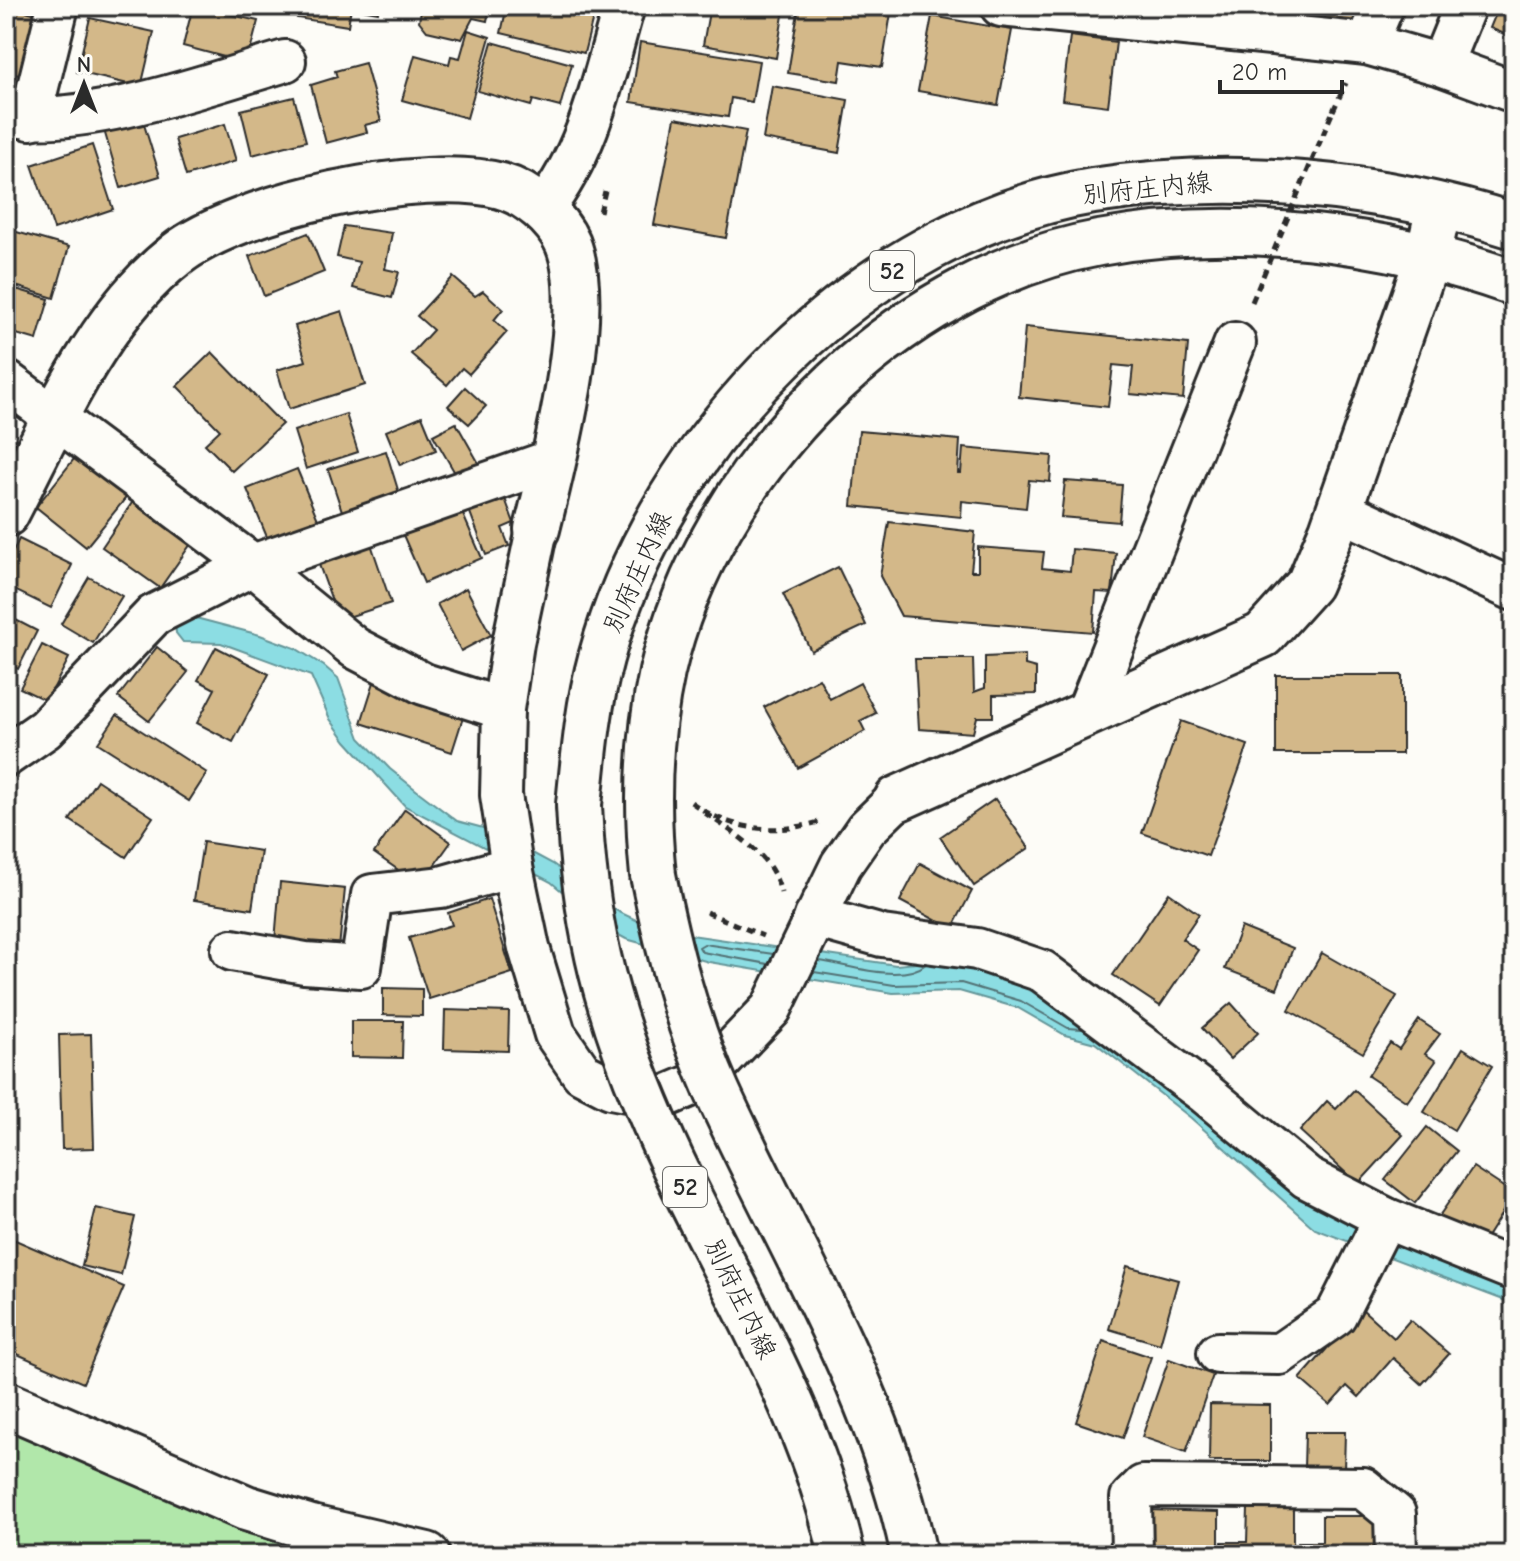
<svg xmlns="http://www.w3.org/2000/svg" width="1520" height="1561" font-family="'Comic Neue','Klee One',sans-serif">
<rect width="100%" height="100%" fill="#fdfcf7"/>
<filter id="ink" filterUnits="userSpaceOnUse"><feTurbulence type="fractalNoise" baseFrequency=".0125" numOctaves="2"/><feDisplacementMap in="SourceGraphic" scale="16" xChannelSelector="R" yChannelSelector="G"/><feConvolveMatrix kernelMatrix="1 2 1 2 8 2 1 2 1" color-interpolation-filters="sRGB"/></filter>
<g filter="url(#ink)">
<path fill="#b1e7aa" stroke="#6e896a" stroke-width="2" d="M6,1404l382,151h-382z"/>
<path fill="#8cdde3" stroke="#659699" stroke-width="2" d="M192,617l68,18 35,13 29,18 14,12 22,60 30,31 30,24 37,28 30,8 36,19 30,16 64,47 40,19 239,35 20,-2 9,-8 109,26 209,161 67,62 204,81v19l-199,-75 -124,-111 -71,-56 -25,-19 -30,-8 -47,-27 -59,-17 -66,2 -184,-31 -83,-23 -22,-12 -53,-45 -146,-76 -59,-65 -16,-22 -19,-43 -90,-33 -38,-1 -7,-9 -1,-11z"/>
<g fill="none" stroke-linecap="round" stroke-linejoin="round">
<g stroke="#527275" stroke-width="2">
<path d="M819,961c29,4 83,23 107,3"/>
<path d="M768,964l-66,-12 -3,-5 5,-3 69,10"/>
<path d="M814,972l80,13 67,-2 60,18 47,27 14,1"/>
</g>
</g>
<g fill="#d3b889" stroke="#2b2b2b" stroke-width="2">
<path d="M6,6l31,8 -15,62 -16,-4z"/>
<path d="M193,6l65,15 -11,42 -64,-17z"/>
<path d="M299,6h80l-1,6 -27,-5 -3,19 -51,-8z"/>
<path d="M422,6h68l-3,15 -14,-3 -11,21 -35,-8 -8,-10z"/>
<path d="M507,6h89l-12,47 -83,-20z"/>
<path d="M710,6l74,3 -8,49 -73,-13z"/>
<path d="M799,6h50l42,7 -9,54 -40,-6 -3,20 -51,-8z"/>
<path d="M1309,6h55l-5,22 -35,-6 2,-10z"/>
<path d="M1499,6h15v32l-24,-10z"/>
<path d="M932,16l80,14 -14,75 -80,-14z"/>
<path d="M90,18l64,14 -13,55 -64,-15z"/>
<path d="M468,30l22,7 -23,81 -65,-18 13,-45 34,9 2,-8 9,2z"/>
<path d="M1070,36l46,6 -8,64 -46,-6z"/>
<path d="M492,42l80,22 -12,43 -27,-7 -2,6 -53,-15z"/>
<path d="M640,42l119,19 -7,41 -21,-4 -3,19 -97,-15z"/>
<path d="M365,63l16,58 -16,4 2,7 -41,11 -15,-58 26,-8 -2,-6z"/>
<path d="M772,86l76,14 -9,53 -76,-14z"/>
<path d="M294,97l12,44 -54,14 -11,-45z"/>
<path d="M142,118l18,58 -39,12 -17,-58z"/>
<path d="M675,118l71,13 -20,107 -72,-13z"/>
<path d="M225,124l11,37 -50,15 -11,-37z"/>
<path d="M92,145l21,64 -59,20 -22,-64z"/>
<path d="M344,226l48,7 -7,36 14,3 -7,26 -39,-10 6,-26 -22,-5z"/>
<path d="M6,229l63,18 -15,51 -48,-15z"/>
<path d="M308,233l16,39 -60,24 -15,-40z"/>
<path d="M453,277l22,19 8,-5 20,18 -9,11 13,12 -38,42 -7,-6 -15,17 -36,-31 22,-24 -16,-14z"/>
<path d="M6,286l43,13 -12,41 -31,-9z"/>
<path d="M342,311l23,74 -76,24 -12,-39 29,-9 -11,-35z"/>
<path d="M1025,327l163,17 -5,55 -53,-5 3,-27 -20,-2 -5,42 -89,-10z"/>
<path d="M212,352l70,72 -50,47 -27,-27 15,-14 -43,-44z"/>
<path d="M465,387l21,19 -17,18 -21,-18z"/>
<path d="M346,414l12,38 -52,17 -12,-38z"/>
<path d="M422,416l14,34 -36,15 -14,-34z"/>
<path d="M456,423l25,44 -22,13 -26,-45z"/>
<path d="M859,431l101,9 -2,33h3l2,-25 89,8 -2,26 -21,-2 -3,28 -64,-7 -1,16 -109,-11z"/>
<path d="M386,451l13,42 -57,18 -14,-42z"/>
<path d="M78,454l51,40 -43,53 -50,-40z"/>
<path d="M297,469l22,53 -50,20 -22,-53z"/>
<path d="M1065,481l57,4 -3,37 -58,-5z"/>
<path d="M503,493l11,30 -12,5 7,18 -23,9 -18,-48z"/>
<path d="M136,497l59,41 -35,50 -58,-41z"/>
<path d="M461,510l21,48 -58,25 -21,-48z"/>
<path d="M889,522l86,10 -4,39h7v-24l66,5 -2,16 28,3 2,-22 44,4 -4,40 -16,-1 -3,40 -192,-16 -21,-40z"/>
<path d="M19,539l53,26 -21,43 -45,-22v-20z"/>
<path d="M370,541l21,62 -52,17 -22,-61z"/>
<path d="M838,567l28,58 -55,26 -28,-57z"/>
<path d="M89,577l33,19 -29,47 -32,-19z"/>
<path d="M466,588l25,47 -30,16 -24,-47z"/>
<path d="M6,615l31,16 -19,38 -12,-6z"/>
<path d="M42,645l27,13 -22,43 -27,-13z"/>
<path d="M157,647l31,25 -39,49 -31,-24z"/>
<path d="M216,647l53,27 -36,68 -36,-19 18,-34 -17,-9z"/>
<path d="M1025,655v10l11,3v26l-43,1v22h-16l-4,16 -54,-4 -4,-70h58l1,33 11,-4v-31z"/>
<rect x="1276" y="675" width="126" height="79"/>
<path d="M819,678l11,21 30,-16 16,30 -16,8 5,10 -67,37 -34,-61z"/>
<path d="M375,679l91,29 -14,44 -91,-29z"/>
<path d="M117,715l90,58 -18,28 -91,-58z"/>
<path d="M1181,721l67,24 -40,111 -66,-23z"/>
<path d="M97,780l56,37 -27,40 -56,-37z"/>
<path d="M995,799l34,49 -55,38 -34,-49z"/>
<path d="M405,809l46,33 -31,43 -46,-32z"/>
<path d="M203,842l58,9 -9,58 -58,-9z"/>
<path d="M920,863l52,28 -20,38 -52,-28z"/>
<path d="M280,882l65,7 -6,59 -64,-7z"/>
<path d="M1169,893l30,21 -17,25 16,11 -38,56 -47,-31z"/>
<path d="M489,899l23,74 -83,26 -20,-61 43,-13 -4,-12z"/>
<path d="M1241,927l52,21 -16,41 -52,-20z"/>
<path d="M1322,953l75,43 -34,57 -74,-43z"/>
<path d="M383,988l39,1v27l-39,-1z"/>
<path d="M1231,1003l27,30 -28,26 -28,-31z"/>
<path d="M445,1010l64,2 -1,39 -64,-2z"/>
<path d="M1419,1020l21,14 -15,20 11,7 -29,41 -39,-26 22,-33 9,6z"/>
<path d="M351,1021h52l-1,37 -51,-1z"/>
<path d="M91,1034l3,114 -32,1 -3,-114z"/>
<path d="M1463,1048l29,18 -38,64 -30,-18z"/>
<path d="M1354,1090l49,45 -45,49 -58,-53 27,-30 9,8z"/>
<path d="M1427,1127l30,24 -42,52 -30,-23z"/>
<path d="M1473,1167l41,27 -34,54 -43,-29z"/>
<path d="M96,1208l39,9 -14,58 -39,-9z"/>
<path d="M6,1236l118,51 -41,96 -77,-34z"/>
<path d="M1127,1266l51,14 -18,64 -51,-15z"/>
<path d="M1362,1309l32,29 16,-18 39,34 -27,30 -29,-26 -34,39 -12,-11 -17,19 -30,-26z"/>
<path d="M1103,1341l48,16 -28,81 -47,-16z"/>
<path d="M1169,1359l44,16 -27,77 -44,-15z"/>
<path d="M1210,1404l60,1v56h-61z"/>
<path d="M1305,1432h40l-1,38 -40,-2z"/>
<path d="M1248,1508h45v47h-71v-13h25z"/>
<path d="M1147,1510l72,2v43h-73z"/>
<path d="M1322,1516h59v39h-83v-13h24z"/>
</g>
<g fill="none" stroke-linecap="round" stroke-linejoin="round">
<defs>
<g id="minor">
<path d="M1001,6l366,38 74,21 73,27"/>
<path d="M1367,44l16,-38"/>
<path d="M1441,65l24,-59"/>
<path d="M6,115c77,14 203,-31 279,-54"/>
<path d="M30,119l28,-113"/>
<path d="M543,209c47,-60 60,-131 81,-203"/>
<path d="M6,381l247,184 102,83 69,36 79,25"/>
<path d="M1340,510l174,80"/>
<path d="M537,529l-24,114 -10,66 -2,86 11,72 17,81 26,86 27,39 29,15 51,10 40,-17 69,-72 70,-144 25,-36 31,-30"/>
<path d="M1086,715l149,-372"/>
<path d="M6,756l39,-27 109,-114 99,-50 300,-105"/>
<path d="M815,917l67,19 95,13 65,22 164,123 101,84 78,40 129,52"/>
<path d="M232,950l73,13 56,4 11,-72 69,-8 71,-20"/>
<path d="M1218,1353l62,1 56,-39 49,-97"/>
<path d="M1132,1555l-1,-57 12,-12 220,2 32,26 1,41"/>
</g>
<g id="tertiary">
<path d="M6,514c47,-89 89,-196 171,-260 63,-49 246,-89 324,-68 26,7 56,32 67,58 26,66 -14,216 -31,285"/>
<path d="M897,799l366,-164 46,-51 23,-54 96,-273 11,-51"/>
<path d="M6,1404l240,104 65,20 116,27"/>
</g>
<g id="primary">
<path d="M579,805c5,-50 9,-99 22,-147 59,-218 264,-430 492,-467 140,-22 286,-8 421,35"/>
<path d="M653,875c-7,-69 -6,-134 9,-203 46,-201 232,-392 437,-429 136,-25 286,-6 415,40"/>
</g>
</defs>
<use href="#minor" stroke="#2b2b2b" stroke-width="46"/>
<use href="#tertiary" stroke="#2b2b2b" stroke-width="50"/>
<use href="#primary" stroke="#2b2b2b" stroke-width="50"/>
<g stroke="#2b2b2b" stroke-width="5" stroke-dasharray="8 6" stroke-linecap="butt">
<path d="M1333,111l13,-28"/>
<path d="M600,212l5,-21"/>
<path d="M691,802c38,29 86,33 131,19"/>
<path d="M705,813c31,22 67,41 76,80"/>
<path d="M706,912l57,24"/>
</g>
<use href="#minor" stroke="#fdfcf7" stroke-width="40"/>
<use href="#tertiary" stroke="#fdfcf7" stroke-width="44"/>
<use href="#primary" stroke="#fdfcf7" stroke-width="44"/>
<defs>
<g id="primary-bridge">
<path d="M579,805c5,111 24,196 68,300 62,150 160,289 195,450"/>
<path d="M653,875c15,74 33,146 64,216 69,152 163,299 197,464"/>
</g>
</defs>
<use href="#primary-bridge" stroke="#2b2b2b" stroke-width="50" stroke-linecap="butt"/>
<path stroke="#2b2b2b" stroke-width="5" stroke-dasharray="8 6" stroke-linecap="butt" d="M1252,302l81,-191"/>
<use href="#primary-bridge" stroke="#fdfcf7" stroke-width="44"/>
</g>
</g>
<g text-anchor="middle" dominant-baseline="central" stroke-width="7" stroke-linejoin="round" paint-order="stroke">
<g fill="#fdfcf7" stroke="#6a6a68" stroke-width="2">
<rect x="870" y="251" width="44" height="40" rx="6"/>
<rect x="663" y="1167" width="44" height="40" rx="6"/>
</g>
<g font-size="24" font-weight="bold" fill="#2b2b2b">
<text x="892" y="271">52</text>
<text x="685" y="1187">52</text>
</g>
<g font-size="26" fill="#2b2b2b" stroke="#fdfcf7">
<text transform="translate(1147 189) rotate(-6)">別府庄内線</text>
<text transform="translate(638 572) rotate(-66)">別府庄内線</text>
<text transform="translate(740 1299) rotate(64)">別府庄内線</text>
</g>
</g>
<rect width="1520" height="1561" fill="none" stroke="#fdfcf7" stroke-width="32"/>
<rect x="16" y="16" width="1488" height="1529" fill="none" stroke="#2b2b2b" stroke-width="3" filter="url(#ink)"/>
<g transform="translate(84 84)" stroke="#fdfcf7" stroke-width="6" paint-order="stroke">
<path d="M0-6L14 30L0 20L-14 30Z" fill="#2b2b2b"/>
<text y="-12" font-size="22" font-weight="bold" text-anchor="middle" fill="#2b2b2b">N</text>
</g>
<path d="M1220 80v12h122v-12" fill="none" stroke="#2b2b2b" stroke-width="4"/>
<text x="1232" y="80" font-size="24" fill="#2b2b2b" stroke="#fdfcf7" stroke-width="6" paint-order="stroke">20 m</text>
</svg>
